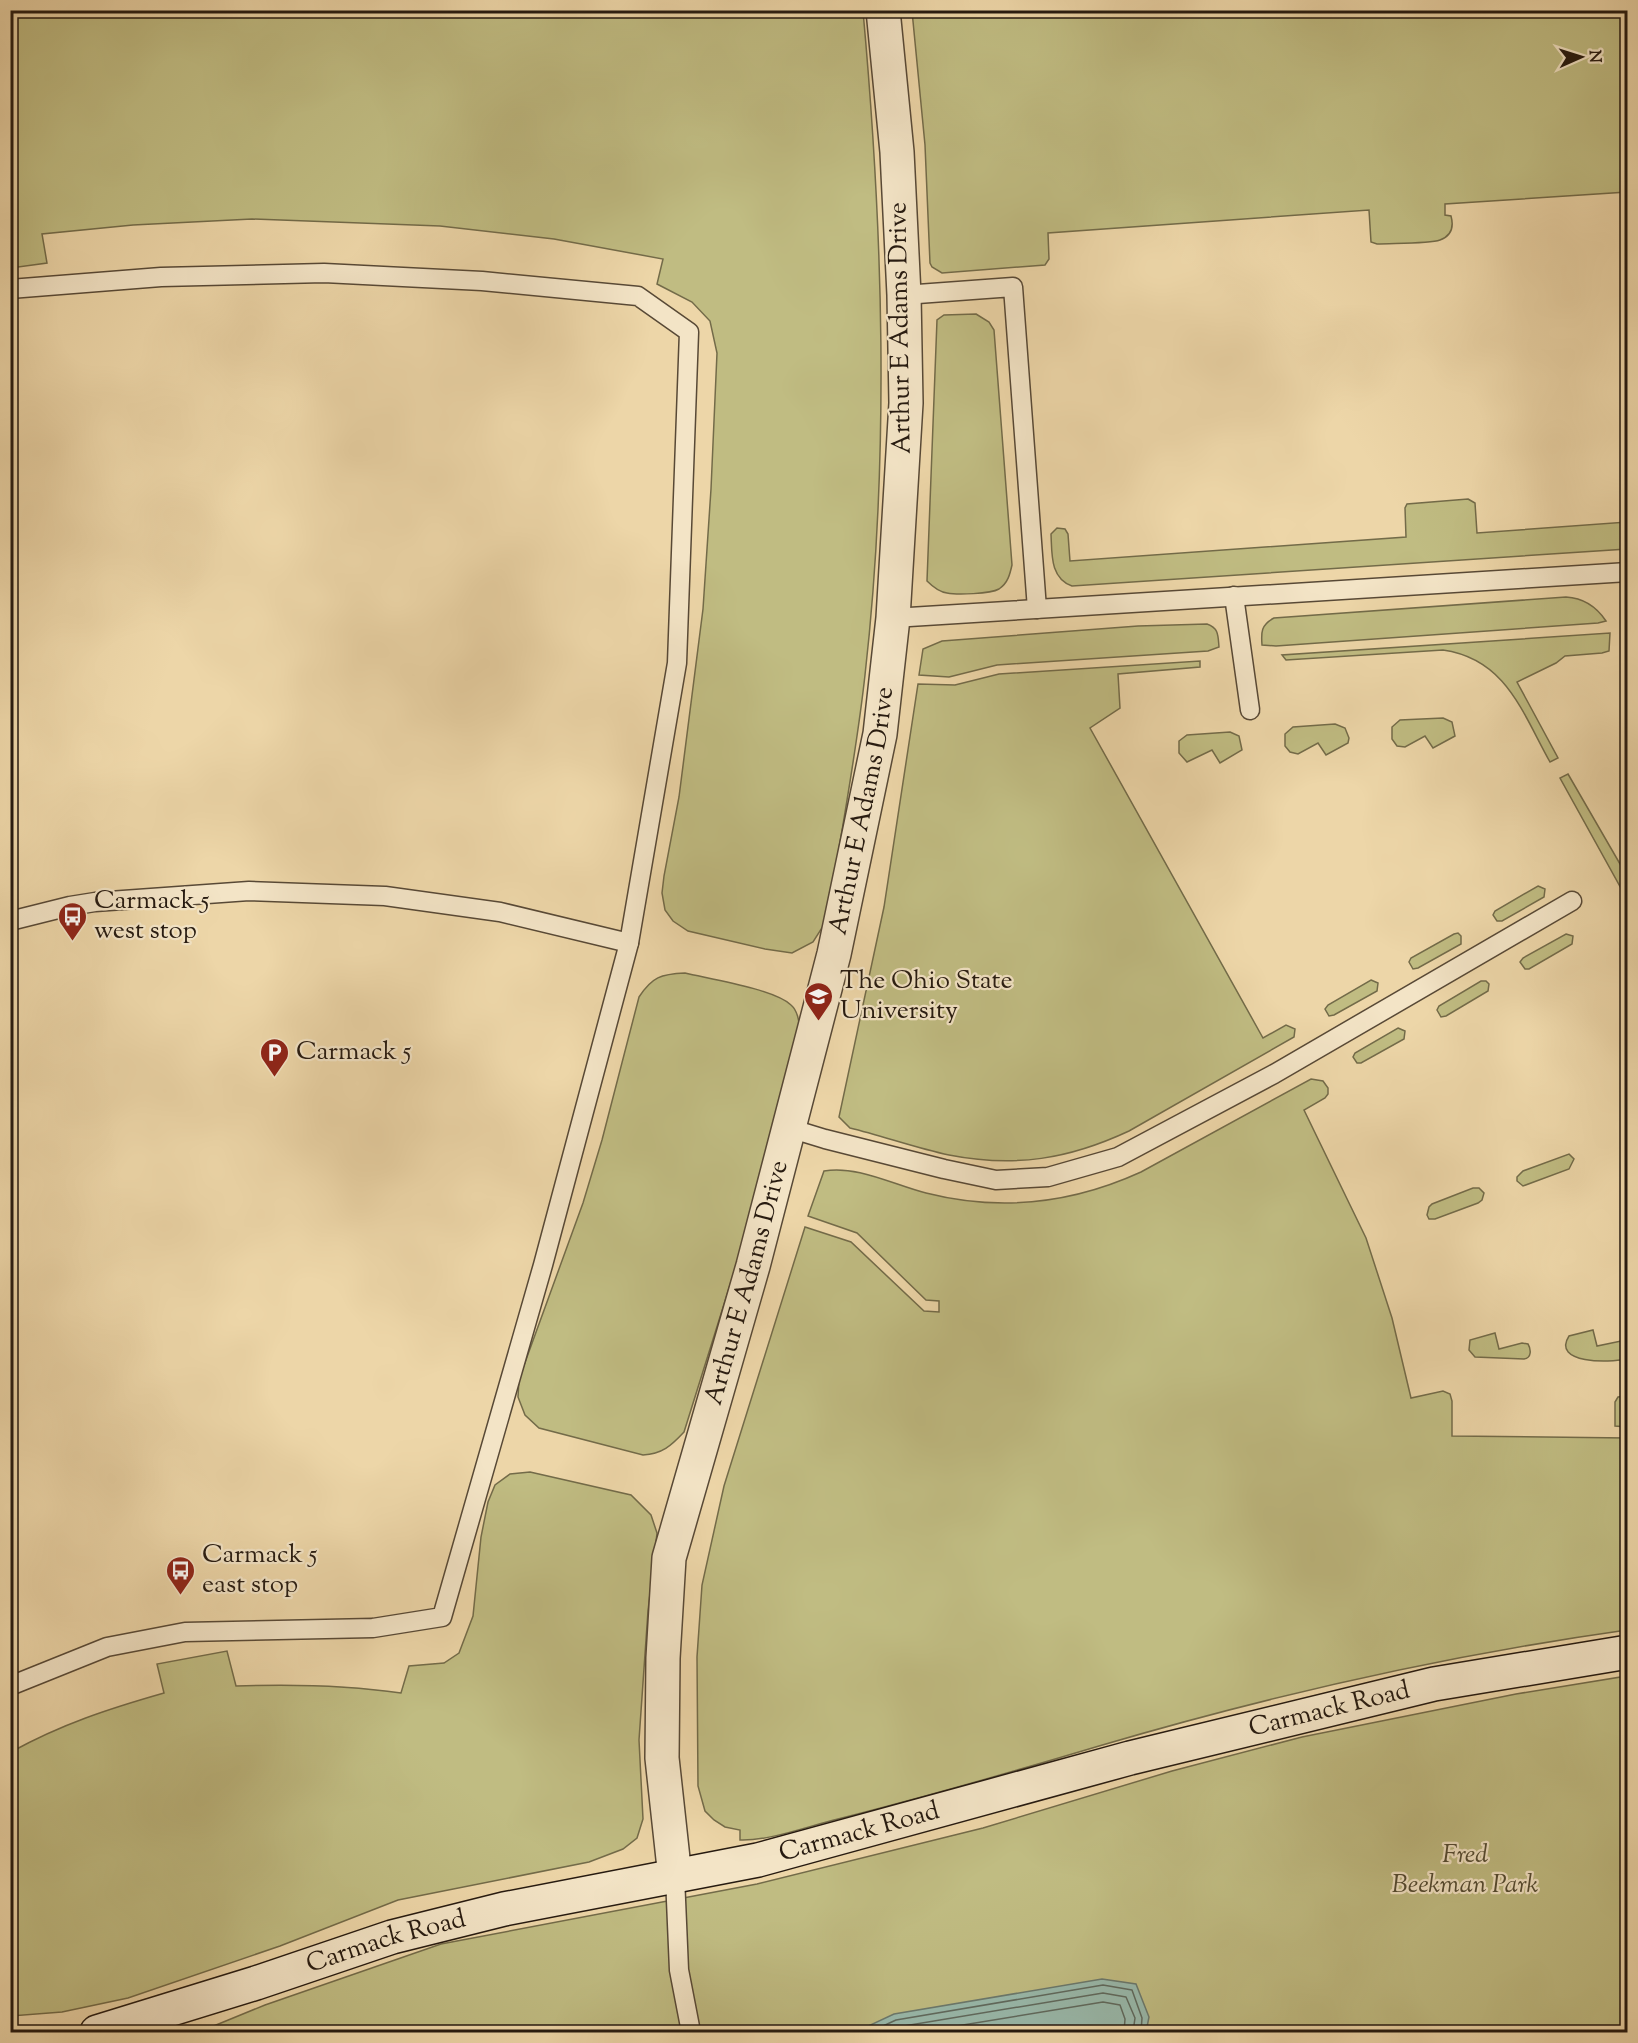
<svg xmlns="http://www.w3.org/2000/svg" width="1638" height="2043" font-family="'Sorts Mill Goudy',serif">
<rect width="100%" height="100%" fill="#edd6a8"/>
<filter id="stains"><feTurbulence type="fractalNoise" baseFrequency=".00333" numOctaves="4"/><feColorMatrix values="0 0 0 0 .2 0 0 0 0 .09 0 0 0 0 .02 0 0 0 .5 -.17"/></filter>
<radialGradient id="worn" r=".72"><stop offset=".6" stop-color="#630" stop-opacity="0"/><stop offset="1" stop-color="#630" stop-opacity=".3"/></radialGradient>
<g fill="#c0bc82" stroke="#736b49" stroke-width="1.5">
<path d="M10,11h853c20,220 27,443 2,664 -9,82 -25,164 -38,245l-14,22 -21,11 -27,-4 -77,-18 -15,-10 -8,-11 -3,-17 2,-17 15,-79 24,-188 8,-120 6,-136 -7,-32 -18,-19 -35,-18 6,-25 -109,-20 -114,-13 -188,-7 -119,6 -91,9 5,29 -36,5z"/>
<path d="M912,11h715v181l-182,12v11l6,1c3,11 0,20 -11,24 -11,4 -49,3 -63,4l-6,-2 -2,-32 -321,23 1,26 -4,6 -103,8 -10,-6 -2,-4 -5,-118z"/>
<path d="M976,314l13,8 5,8 18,235c-2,9 -4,18 -13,24 -9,5 -42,6 -52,4 -8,-1 -14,-6 -20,-12l10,-261 7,-5z"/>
<path d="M1468,499l7,4 2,30 150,-11v27l-555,37c-22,-8 -20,-32 -21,-52l6,-6 8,1 3,5 2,27 336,-24 -1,-29 2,-4z"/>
<path d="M1566,597c18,1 30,9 40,24l-8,2 -322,23 -14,-1c-1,-13 -1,-20 12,-27z"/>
<path d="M1207,624c12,4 11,12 12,23l-11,4 -211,14 -48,12 -30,-2 4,-26 19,-8 196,-15z"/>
<path d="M1610,633l-1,18 -7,2 -37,3 -9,7 -39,19 41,76 -8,4c-28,-50 -44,-103 -107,-112l-157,10 -4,-5z"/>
<path d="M1200,661v6l-82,7 2,34 -30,20 173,310 23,-13 9,4 -1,8 -165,94c-60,28 -114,37 -180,24 -33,-7 -66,-19 -99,-27l-11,-11 45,-210 34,-223 37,1 44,-11z"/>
<path d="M1443,718l9,4 3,14 -22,12 -8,-12 -20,11 -8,-1 -5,-7v-12l8,-7z"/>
<path d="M1335,724l10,4 4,10 -1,5 -22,12 -8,-12 -20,11 -8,-2 -5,-6v-12l8,-7z"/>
<path d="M1230,732l9,4 3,14 -22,13 -8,-13 -25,12 -8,-9v-12l8,-6z"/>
<path d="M1568,774l59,102v23l-67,-121z"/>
<path d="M1538,886l7,3 -1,8 -42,24h-5l-4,-6 2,-4z"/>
<path d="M1458,933l3,3v8l-43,24 -5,1 -4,-7 2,-4 43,-24z"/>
<path d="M1566,934l7,2 -1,8 -43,25h-4l-5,-7 3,-4z"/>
<path d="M685,973c25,6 89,16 106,32 7,6 8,17 9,25l-49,188 -67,214c-13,14 -22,22 -41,23l-104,-27 -14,-13 -7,-18 1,-18 64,-176 19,-63 37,-143c13,-20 22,-23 46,-24z"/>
<path d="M1371,980l7,3 -1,8 -43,24 -5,1 -4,-7 3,-4z"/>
<path d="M1481,981h5l3,3 -1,7 -42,25 -5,1 -4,-7 2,-4z"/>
<path d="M1398,1028l7,3 -1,8 -43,24h-4l-4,-6 2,-4z"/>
<path d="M1311,1079l12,2 5,7v6l-3,4 -21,12 62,128 26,80 19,80 32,-7 7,3 2,7v35l175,2v192c-178,25 -355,65 -528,116 -87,26 -174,51 -261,73 -30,7 -68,22 -98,21v-10l-15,-3 -11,-7 -9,-9 -7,-25 -1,-129 5,-72 22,-99 81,-259 46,15 73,69 15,1v-11l-13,-1 -69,-67 -49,-17 16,-45c33,-6 70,14 102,22 75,19 145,11 215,-21z"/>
<path d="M1569,1154l5,5 -5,10 -46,17 -6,-5v-4l6,-6z"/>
<path d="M1473,1188h6l5,5 -2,7 -4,3 -43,16h-6l-2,-4 2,-8 3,-3z"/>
<path d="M1593,1330l4,16 24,-5 7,6 -3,12c-14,4 -74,5 -56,-23z"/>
<path d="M1495,1333l4,16 23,-6 6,1c3,5 4,14 -4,15l-49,-2 -6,-7 1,-10z"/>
<path d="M1627,1396v31l-12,-1v-24l3,-5z"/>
<path d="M530,1472l101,23 20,20 6,18 -9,78 -9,129 4,79 -6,19 -14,11 -34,13 -191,38 -118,46 -152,52 -66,14 -51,4v-264c51,-28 97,-43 153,-59l-7,-29 70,-13 9,35c56,-2 110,-1 165,7l8,-27 35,-3 15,-10 14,-37 8,-79 7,-35 7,-17 15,-11z"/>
<path d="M1627,1676v356h-1428l66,-27 176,-61 316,-60 226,-56 189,-57 130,-34 214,-43z"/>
</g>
<path fill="#99b9ab" stroke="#6b796d" stroke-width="1.5" d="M1102,1979l34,5 13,33 -3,15h-284l4,-5 28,-13z"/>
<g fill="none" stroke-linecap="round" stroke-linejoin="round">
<g stroke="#606a5e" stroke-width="1.5">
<path d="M870,2032l26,-12 207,-35 29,5 10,28 -1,14"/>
<path d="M887,2032l11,-5 205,-34 23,4 9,21 -2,14"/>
<path d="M920,2032l183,-30 17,3 5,14 -1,13"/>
</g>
<defs>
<g id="lane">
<path d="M10,289l151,-12 163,-4 158,8 156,15 51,36 -12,331 -48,280"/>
<path d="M904,295l109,-8 24,322"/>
<path d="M1234,596l16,114"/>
<path d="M893,618l735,-46"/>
<path d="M10,921l60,-15 25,-4 154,-11 136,5 115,16 129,31 -86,322 -101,352 -69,11 -188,4 -78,15 -97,39"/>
<path d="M789,1128l36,11 119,30 52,11 52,-3 70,-20 156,-83 298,-173"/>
<path d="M675,1877l4,93 12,62"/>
</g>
<g id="street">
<path id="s1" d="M675,1877l-13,-119 1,-100 6,-100 84,-292 81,-312 46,-220 13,-116 13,-215 -2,-108 -7,-143 -14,-142"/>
</g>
<g id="secondary">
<path id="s2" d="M97,2032l159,-49 136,-46 112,-28 254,-49 372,-102 304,-74 194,-32"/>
</g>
</defs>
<use href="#lane" stroke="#584936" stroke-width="21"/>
<use href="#street" stroke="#584936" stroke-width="36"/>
<use href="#secondary" stroke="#261a10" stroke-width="36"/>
<use href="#lane" stroke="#f3e4c6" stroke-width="18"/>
<use href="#street" stroke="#f3e4c6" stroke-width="33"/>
<use href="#secondary" stroke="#f3e4c6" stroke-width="33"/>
</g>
<defs>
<symbol id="bus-pin" viewBox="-11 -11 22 30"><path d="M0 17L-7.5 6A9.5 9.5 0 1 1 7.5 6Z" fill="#8f2418" stroke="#f3e4c6"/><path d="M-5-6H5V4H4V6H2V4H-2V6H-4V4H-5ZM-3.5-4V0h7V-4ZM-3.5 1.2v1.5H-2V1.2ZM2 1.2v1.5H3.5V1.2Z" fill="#fff"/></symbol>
<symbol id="university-pin" viewBox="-11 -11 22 30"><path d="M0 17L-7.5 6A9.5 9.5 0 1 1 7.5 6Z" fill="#8f2418" stroke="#f3e4c6"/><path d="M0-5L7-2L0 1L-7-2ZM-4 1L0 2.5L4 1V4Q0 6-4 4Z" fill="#fff"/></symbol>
<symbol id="parking-pin" viewBox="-11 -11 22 30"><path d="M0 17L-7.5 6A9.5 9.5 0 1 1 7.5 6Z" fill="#8f2418" stroke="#f3e4c6"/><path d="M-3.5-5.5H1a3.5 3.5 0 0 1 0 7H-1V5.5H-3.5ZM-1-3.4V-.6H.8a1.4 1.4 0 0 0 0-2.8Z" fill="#fff"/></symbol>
</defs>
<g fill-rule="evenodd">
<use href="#bus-pin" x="56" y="900" width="33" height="45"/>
<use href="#university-pin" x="802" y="980" width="33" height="45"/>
<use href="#parking-pin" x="258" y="1036" width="33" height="45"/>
<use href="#bus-pin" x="164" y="1554" width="33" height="45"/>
</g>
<g text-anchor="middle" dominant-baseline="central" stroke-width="4.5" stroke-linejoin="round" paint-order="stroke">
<g font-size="26" fill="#261a10" stroke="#f3e4c6">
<text transform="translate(901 328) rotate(-91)">Arthur E Adams Drive</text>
<text stroke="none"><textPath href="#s1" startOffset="1092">Arthur E Adams Drive</textPath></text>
<text stroke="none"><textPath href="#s1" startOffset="606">Arthur E Adams Drive</textPath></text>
<text stroke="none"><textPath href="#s2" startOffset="1275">Carmack Road</textPath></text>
<text stroke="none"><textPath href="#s2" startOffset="789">Carmack Road</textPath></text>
<text stroke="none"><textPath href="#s2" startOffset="303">Carmack Road</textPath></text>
</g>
<g font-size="26" fill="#261a10" stroke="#f3e4c6" text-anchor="start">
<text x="94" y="901">Carmack 5<tspan x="94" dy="30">west stop</tspan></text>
<text x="840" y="981">The Ohio State<tspan x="840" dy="30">University</tspan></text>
<text x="296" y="1052">Carmack 5</text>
<text x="202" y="1555">Carmack 5<tspan x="202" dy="30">east stop</tspan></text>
</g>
<g font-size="26" font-style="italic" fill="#544b32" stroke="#f3e4c6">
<text x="1465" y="1855">Fred<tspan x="1465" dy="30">Beekman Park</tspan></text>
</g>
</g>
<rect width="1638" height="2043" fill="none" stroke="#edd6a8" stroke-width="36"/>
<rect x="12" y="12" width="1614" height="2019" fill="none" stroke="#261a10" stroke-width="3"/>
<rect x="18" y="18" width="1602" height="2007" fill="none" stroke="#261a10" stroke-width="1.5"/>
<g transform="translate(1581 57) rotate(87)" stroke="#f3e4c6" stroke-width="4.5" paint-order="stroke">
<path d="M0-4.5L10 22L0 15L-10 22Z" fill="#261a10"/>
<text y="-9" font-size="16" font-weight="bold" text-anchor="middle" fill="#261a10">N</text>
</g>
<rect width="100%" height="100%" filter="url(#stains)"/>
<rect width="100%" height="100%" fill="url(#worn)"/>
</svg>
